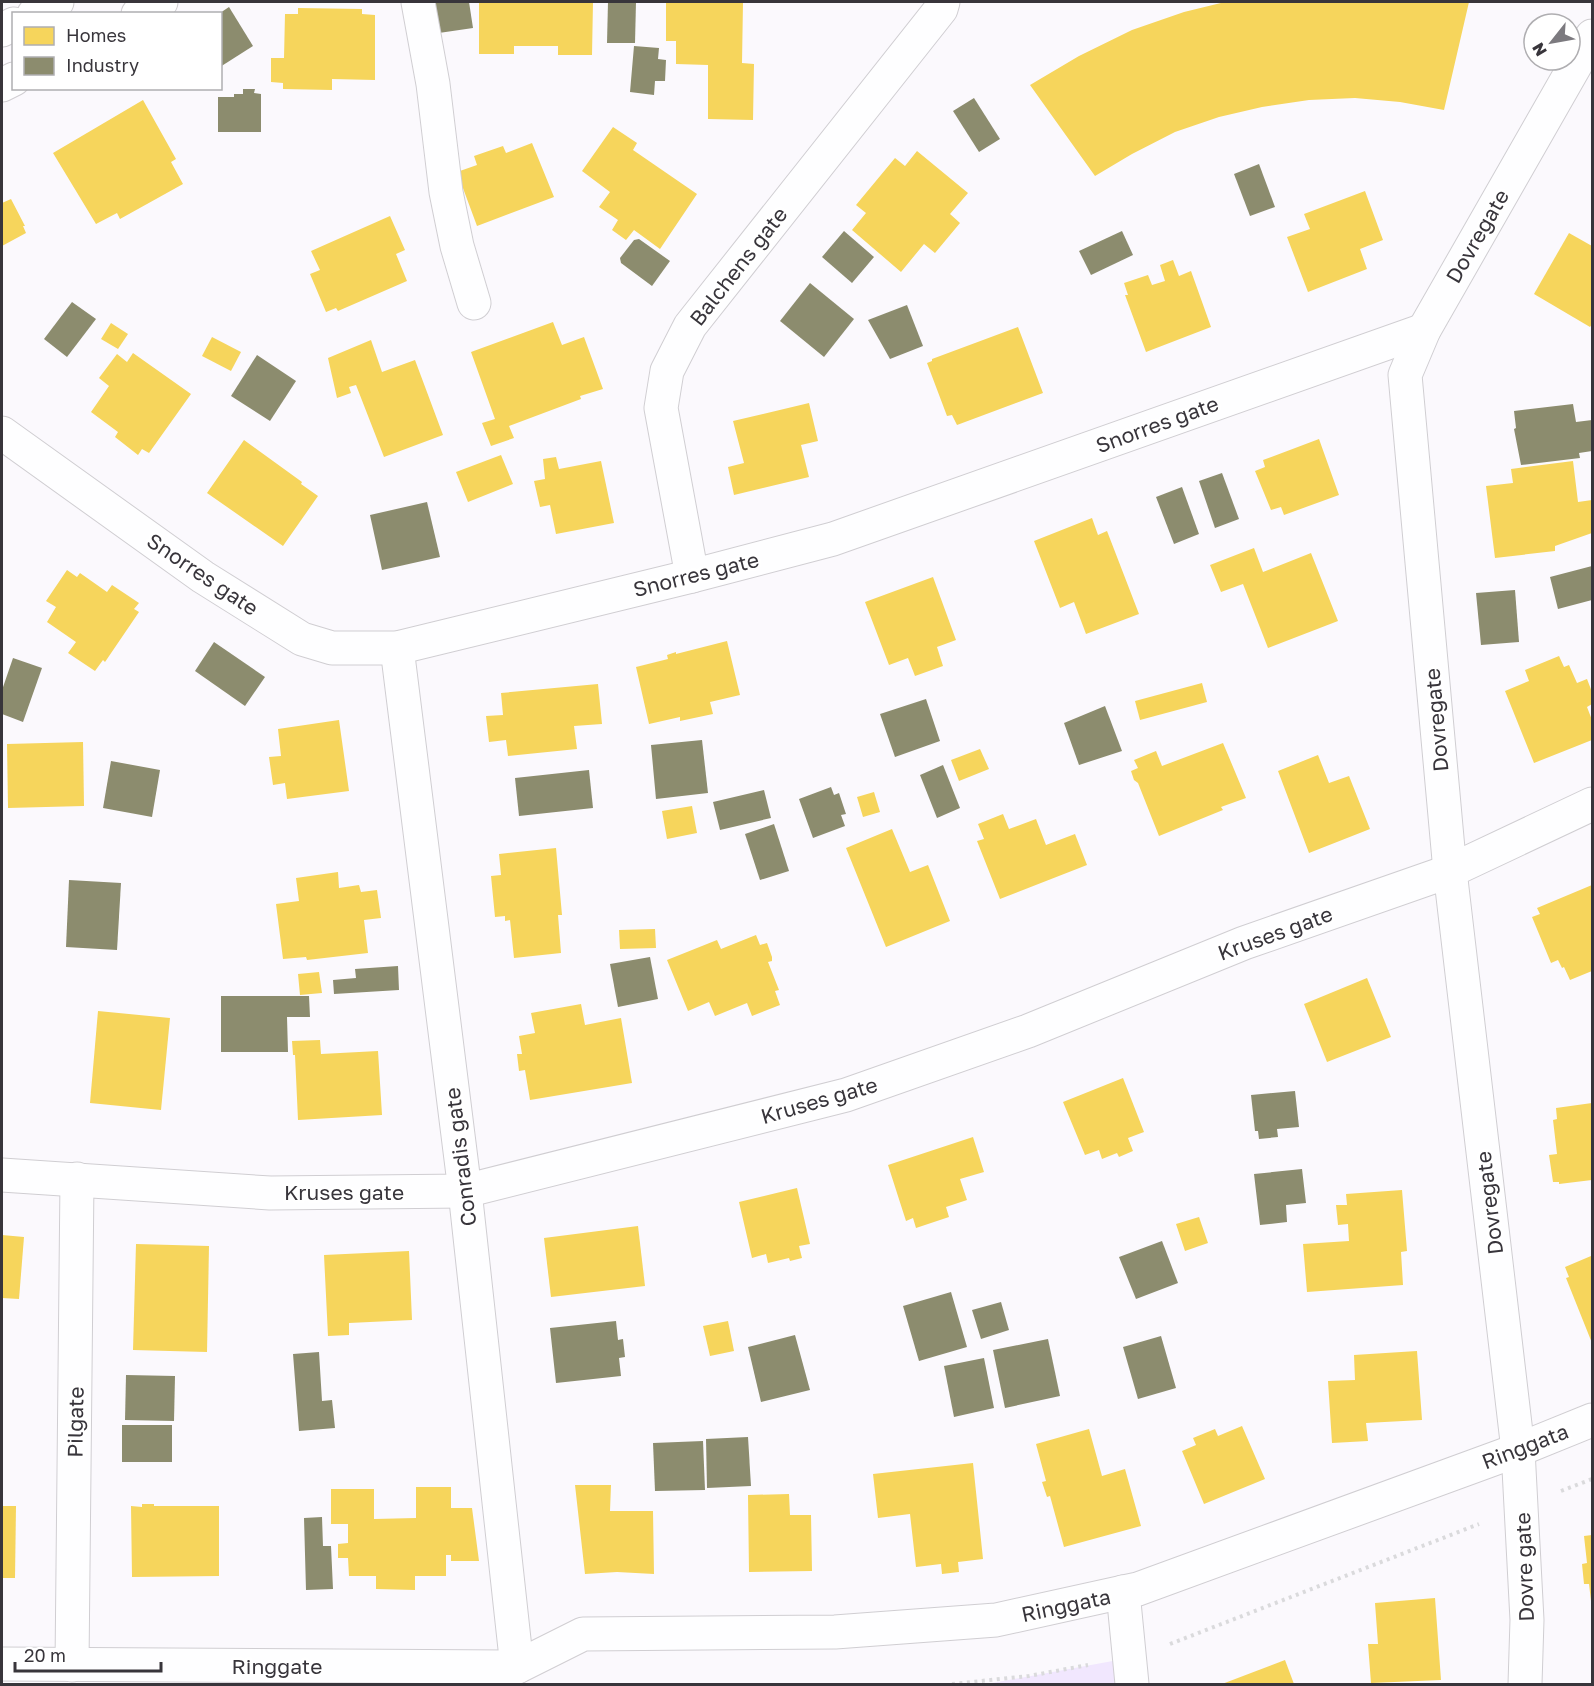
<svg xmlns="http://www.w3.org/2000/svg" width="1594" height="1686" font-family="'Golos Text',sans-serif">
<rect width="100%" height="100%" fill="#fbf9fd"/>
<path fill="#f1e7fe" d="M1129,1658l2,26h-144z"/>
<g fill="#f6d55c">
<path d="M479,2h114l-1,53h-34v-9h-44v8h-35z"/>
<path d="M666,2h77l-1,61 12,1 -1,56 -45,-1v-54l-32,-1v-23h-10z"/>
<path d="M1225,2h244l-25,108 -44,-8 -45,-4 -46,2 -47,7 -43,10 -44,15 -43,22 -37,22 -65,-91 49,-29 53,-26 52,-18z"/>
<path d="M298,8l64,1v5l13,1v65l-43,-1v11l-49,-1v-6l-12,-1v-24h13l1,-44h13z"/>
<path d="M143,100l33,59 -5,3 12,22 -63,35 -3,-6 -21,11 -43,-71z"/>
<path d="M613,127l24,16 -4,7 64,44 -37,55 -26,-19 -8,10 -14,-10 6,-10 -19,-13 11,-15 -28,-21z"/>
<path d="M532,143l22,54 -77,29 -20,-54 20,-7 -3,-9 29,-10 3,7z"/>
<path d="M917,151l51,42 -18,21 10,9 -25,30 -11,-9 -23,28 -49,-42 14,-17 -10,-8 39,-47 10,8z"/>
<path d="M1365,191l18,49 -23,9 7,20 -59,23 -21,-55 23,-8 -6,-15z"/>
<path d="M11,199l14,27h-2l3,7 -24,13v-43z"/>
<path d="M390,216l15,34 -9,4 11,27 -69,30 -2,-3 -10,4 -16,-38 10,-4 -9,-19z"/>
<path d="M1569,233l23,13v78l-2,3 -56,-33z"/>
<path d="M1173,260l6,16 12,-5 20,56 -65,25 -21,-57h3l-4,-12 24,-8 4,10 13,-4 -5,-16z"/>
<path d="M553,322l9,23 22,-8 19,52 -23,7 1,3 -72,27 5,12 -23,8 -9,-23 13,-4 -24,-67z"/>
<path d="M111,323l17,11 -10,15 -17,-10z"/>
<path d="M1018,327l25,66 -86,32 -5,-10 -5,1 -20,-53 5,-2v-2z"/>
<path d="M212,337l29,15 -10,19 -29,-15z"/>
<path d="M371,340l11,32 33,-12 28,75 -59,22 -28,-72 -7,2 2,6 -14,5 -9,-40z"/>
<path d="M133,353l58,41 -42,59 -7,-4 -4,6 -23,-18 3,-5 -27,-20 18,-26 -10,-8 18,-24 10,8z"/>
<path d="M809,403l9,38 -17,4 8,32 -75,18 -6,-28 16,-4 -11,-42z"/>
<path d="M1319,439l20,56 -55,20 -3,-8 -10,3 -16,-39 10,-4 -2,-7z"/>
<path d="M244,440l58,42 -1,2 17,12 -35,50 -76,-53z"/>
<path d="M501,455l12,29 -45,18 -12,-30z"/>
<path d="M556,457l3,12 42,-8 13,62 -58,11 -6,-29 -10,2 -6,-26 11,-2 -2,-20z"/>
<path d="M1573,461l5,41 14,-2v33l-37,13v5l-60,7 -9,-72 27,-3 -2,-14z"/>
<path d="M1092,518l6,17 9,-4 32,83 -53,20 -12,-32 -14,6 -26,-67z"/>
<path d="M1254,548l9,24 48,-19 27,68 -70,27 -25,-64 -22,8 -11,-27z"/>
<path d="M67,570l10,7 3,-4 27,19 5,-7 27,18 -5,6 5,3 -34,50 -2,-2 -8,11 -27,-18 8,-11 -29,-20 9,-15 -10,-6z"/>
<path d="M933,577l23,63 -19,7 6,19 -28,10 -7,-18 -19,7 -24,-63z"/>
<path d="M727,641l13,54 -30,7 3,12 -33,7v-4l-31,7 -13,-57 32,-8 -1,-4 9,-3v2z"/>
<path d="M1559,656l5,11 5,-2 8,18 10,-4 5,13v12l-5,3 5,13v20l-58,23 -29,-72 24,-10 -4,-11z"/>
<path d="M1202,683l5,19 -67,18 -5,-19z"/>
<path d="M598,684l4,40 -28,2 3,23 -69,7 -2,-16 -17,2 -3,-26 17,-1 -2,-22z"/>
<path d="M339,720l10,71 -62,8 -2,-16 -12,2 -4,-28 12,-1 -3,-27z"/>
<path d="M83,742l1,64 -76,2 -1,-64z"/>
<path d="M1223,743l23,55 -25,9 2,3 -64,26 -21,-53 -4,-3 -3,-9 7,-3 -4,-8 22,-9 6,15z"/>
<path d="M980,749l9,20 -30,12 -8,-21z"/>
<path d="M1318,755l11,28 20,-7 21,53 -61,24 -31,-82z"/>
<path d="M874,792l6,20 -17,5 -6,-20z"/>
<path d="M692,806l5,27 -30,6 -5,-28z"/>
<path d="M1003,814l6,15 27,-10 10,26 29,-11 12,31 -87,34 -23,-58 7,-2 -6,-15z"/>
<path d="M892,829l18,43 18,-7 22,56 -64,26 -40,-99z"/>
<path d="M556,848l6,67h-4l3,38 -47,5 -4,-38 -5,1v-5l-10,1 -4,-41 10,-1 -2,-21z"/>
<path d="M338,872l1,16 20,-3 2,7 16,-2 4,28 -17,2 4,33 -61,7 -1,-3 -23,2 -7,-55 23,-3 -3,-23z"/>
<path d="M1592,885v86l-22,9 -6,-13 -2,1 -4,-8 -7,3 -19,-46 8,-3 -3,-6z"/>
<path d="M655,929l1,19 -36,1 -1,-19z"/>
<path d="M756,935l4,10 7,-2 5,14v4l-4,1 11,28 -4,1 5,14 -28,11 -5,-13 -32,13 -6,-14 -21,9 -21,-51 50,-20 4,9z"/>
<path d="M319,972l3,21 -22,2 -2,-21z"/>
<path d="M1367,978l24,59 -64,25 -23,-58z"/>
<path d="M581,1004l4,21 36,-7 11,65 -102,17 -5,-30 -6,1 -2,-17h5l-3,-18 16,-3 -4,-20z"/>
<path d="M98,1011l72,7 -9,92 -71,-7z"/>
<path d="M320,1040l1,14 57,-3 4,64 -84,5 -3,-65h-2l-1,-14z"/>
<path d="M1123,1078l21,54 -16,6 5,13 -14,6 -2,-4 -15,6 -3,-9 -14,5 -22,-53z"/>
<path d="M1592,1103v77l-33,4v-2h-6l-4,-27 8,-1 -4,-34 4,-1 -1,-11z"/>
<path d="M973,1137l11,35 -24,7 7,21 -21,7 3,10 -33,11 -3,-10 -7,3 -18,-56z"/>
<path d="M797,1188l13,56 -11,2 3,12 -12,3 -1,-3 -21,5 -2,-9 -14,4 -13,-56z"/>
<path d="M1402,1190l5,61 -6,1 2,33 -96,7 -4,-48 46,-3 -1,-17 -10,1 -2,-20h11l-1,-11z"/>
<path d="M1199,1217l9,26 -23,8 -9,-27z"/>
<path d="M638,1226l7,60 -94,11 -7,-59z"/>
<path d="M2,1235l22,2 -5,62 -17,-1z"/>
<path d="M136,1244l73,2 -2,106 -74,-2z"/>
<path d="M409,1251l3,69 -63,3v12l-21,1 -4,-81z"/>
<path d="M1591,1256l1,5v82l-26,-65 3,-1 -4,-10z"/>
<path d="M728,1321l6,30 -24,5 -7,-30z"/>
<path d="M1417,1351l5,69 -56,3 2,18 -36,2 -4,-62 27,-1 -1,-25z"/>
<path d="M1242,1426l23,53 -61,25 -22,-53 14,-6 -3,-7 22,-9 3,7z"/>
<path d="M1089,1429l13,47 23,-7 16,57 -77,21 -14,-51 -3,1 -5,-15 4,-1 -10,-37z"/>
<path d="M973,1463l10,96 -25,3 1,10 -17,2 -1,-10 -25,3 -6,-53 -32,4 -5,-44z"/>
<path d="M575,1485h36l-1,26h43l1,63 -37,-2 -32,2z"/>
<path d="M416,1487h35v21h21l7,53h-28v-6h-5v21h-31v14l-39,-1v-13h-27l-1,-18h-10v-14l10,-1v-19h-17v-35h43v30l42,-1z"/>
<path d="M789,1494l1,21h21l1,56 -63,1 -1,-77z"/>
<path d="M142,1504h12v2h65v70l-87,1 -1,-71 11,1z"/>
<path d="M2,1506h14l-1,72h-13z"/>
<path d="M1592,1535v66h-1l-2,-17h-5l-2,-20 5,-1 -3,-27z"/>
<path d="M1435,1598l6,82 -70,3 -3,-39h10l-3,-41z"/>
<path d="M1285,1660l9,24h-72z"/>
</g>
<g fill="#8c8c6e">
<path d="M428,2h41l4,26 -41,6z"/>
<path d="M608,2h28l-1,41h-28z"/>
<path d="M229,7l24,39 -33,21v-54z"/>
<path d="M634,46l25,2 -1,11 8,1 -1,21h-10l-1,14 -24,-3z"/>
<path d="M243,89h12l-1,4 7,1v38h-43v-35h16v-3h9z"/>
<path d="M974,98l26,41 -21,13 -26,-41z"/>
<path d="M1259,164l16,43 -25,9 -16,-42z"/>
<path d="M844,231l30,26 -22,26 -30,-26z"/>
<path d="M1122,231l11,24 -42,20 -12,-24z"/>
<path d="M639,239l31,22 -18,25 -31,-23 -1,-5 14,-18z"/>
<path d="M810,283l44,36 -30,38 -44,-36z"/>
<path d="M72,302l24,17 -29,38 -23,-18z"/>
<path d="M907,305l16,41 -33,13 -22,-39z"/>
<path d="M257,355l39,26 -26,40 -39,-25z"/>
<path d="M1573,404l3,18 16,-2v31l-13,2 1,5 -59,7 -7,-36 2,-1 -2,-17z"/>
<path d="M1222,473l17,46 -24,9 -16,-47z"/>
<path d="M1182,487l17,47 -25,10 -18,-47z"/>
<path d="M427,502l13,55 -58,13 -12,-55z"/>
<path d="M1592,566v34l-34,9 -8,-32z"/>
<path d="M1515,590l4,52 -38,3 -5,-52z"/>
<path d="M214,642l51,35 -20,29 -50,-35z"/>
<path d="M13,658l29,10 -19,54 -21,-8v-24z"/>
<path d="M926,699l14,42 -45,16 -15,-43z"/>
<path d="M1105,706l17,45 -43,14 -15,-42z"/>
<path d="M702,740l6,53 -52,6 -5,-54z"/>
<path d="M111,761l49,9 -8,47 -49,-9z"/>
<path d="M943,765l17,43 -23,10 -17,-43z"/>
<path d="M589,770l4,38 -74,8 -4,-38z"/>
<path d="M831,787l3,8 5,-2 7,21 -5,1 4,11 -32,12 -14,-39z"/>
<path d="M764,790l7,28 -51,12 -7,-28z"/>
<path d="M774,824l15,47 -29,9 -15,-46z"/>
<path d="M69,880l52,3 -4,67 -51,-3z"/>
<path d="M650,957l8,42 -40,8 -8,-43z"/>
<path d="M398,966l1,24 -65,4 -1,-14 23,-2 -1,-9z"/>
<path d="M221,996h88l1,21h-23l1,35h-67z"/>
<path d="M1295,1091l4,36 -22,2 1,8 -19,2 -1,-8h-3l-4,-36z"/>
<path d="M1302,1169l4,34 -20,2 1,17 -27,3 -6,-51z"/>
<path d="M1162,1241l16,42 -42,16 -17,-42z"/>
<path d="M951,1292l16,55 -48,14 -16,-55z"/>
<path d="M1001,1302l8,28 -28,9 -9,-29z"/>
<path d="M616,1321l2,19 5,-1 2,18 -6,1 2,18 -65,7 -6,-55z"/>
<path d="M795,1335l15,55 -49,12 -13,-55z"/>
<path d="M1161,1336l15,52 -38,11 -15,-52z"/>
<path d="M1048,1339l12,57 -55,12 -12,-58z"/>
<path d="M319,1352l3,49 10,-1 3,28 -36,3 -6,-77z"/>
<path d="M984,1358l10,50 -40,9 -10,-51z"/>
<path d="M126,1375l49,1 -1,45 -49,-1z"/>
<rect x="122" y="1425" width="50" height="37"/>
<path d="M748,1437l3,49 -44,2 -1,-49z"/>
<path d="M703,1441l2,49 -50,1 -2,-48z"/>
<path d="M322,1517l1,29h8l2,43 -27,1 -2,-72z"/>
</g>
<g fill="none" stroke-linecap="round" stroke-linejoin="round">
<defs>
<g id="minor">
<path d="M418,2l15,82 13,108 11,54 17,57"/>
<path d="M34,14l23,-12"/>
<path d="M138,14l23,-12"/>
<path d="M2,30l12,-6"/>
<path d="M2,85l12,-6"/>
<path d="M2,433l201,144 99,62 30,9h65l295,-72 141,-37 591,-209"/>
<path d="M692,576l-31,-168 6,-37 23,-45 251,-317 2,-7"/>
<path d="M397,648l68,543 52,476"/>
<path d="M2,1175l268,18 195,-2 381,-96 182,-64 216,-88 206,-72 142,-67"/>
<path d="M1123,1592l9,92"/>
<path d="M2,1664l515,3 66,-33 252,-2 161,-12 127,-28 15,-3 380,-139 74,-30"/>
<path d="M72,1665l5,-486"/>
<path d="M1525,1684l2,-64 -9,-170 -68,-579 -45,-496 19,-45 168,-294"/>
</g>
</defs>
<use href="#minor" stroke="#d0ced2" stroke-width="35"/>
<g stroke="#dadadc" stroke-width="4" stroke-dasharray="3 4.5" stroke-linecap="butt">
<path d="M1561,1491l31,-12"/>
<path d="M1170,1644l309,-120"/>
<path d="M952,1684l77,-8 59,-11"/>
</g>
<use href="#minor" stroke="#fefeff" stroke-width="33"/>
</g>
<g text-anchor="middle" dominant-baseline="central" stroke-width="6" stroke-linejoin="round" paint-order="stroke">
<g font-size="21" fill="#38353b" stroke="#fff">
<text transform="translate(1477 236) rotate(-60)">Dovregate</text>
<text transform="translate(738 266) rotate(-52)">Balchens gate</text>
<text transform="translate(1157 424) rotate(-20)">Snorres gate</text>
<text transform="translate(203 574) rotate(34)">Snorres gate</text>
<text transform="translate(696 574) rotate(-14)">Snorres gate</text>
<text transform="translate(1436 720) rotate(-95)">Dovregate</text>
<text transform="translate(1275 933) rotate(-20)">Kruses gate</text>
<text transform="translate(819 1100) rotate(-16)">Kruses gate</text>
<text transform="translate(460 1157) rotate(-97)">Conradis gate</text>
<text x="344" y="1192">Kruses gate</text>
<text transform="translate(1489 1203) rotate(-97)">Dovregate</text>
<text transform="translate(75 1422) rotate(-89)">Pilgate</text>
<text transform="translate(1525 1446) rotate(-21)">Ringgata</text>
<text transform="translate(1524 1567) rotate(-92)">Dovre gate</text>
<text transform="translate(1066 1605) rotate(-12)">Ringgata</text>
<text x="277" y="1666">Ringgate</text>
</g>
</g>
<rect width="1594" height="1686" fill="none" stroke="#38353b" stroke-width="6"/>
<rect x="12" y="12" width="210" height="78" fill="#ffffff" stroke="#afaeb1" stroke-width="1.5"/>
<rect x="24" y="27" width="30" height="18" fill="#f6d55c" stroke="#afaeb1" stroke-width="1.5"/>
<text x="66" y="42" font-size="18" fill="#38353b">Homes</text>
<rect x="24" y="57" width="30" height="18" fill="#8c8c6e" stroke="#afaeb1" stroke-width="1.5"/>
<text x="66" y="72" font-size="18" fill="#38353b">Industry</text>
<g transform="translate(1552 42) rotate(239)"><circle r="28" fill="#ffffff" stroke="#afaeb1" stroke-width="1.5"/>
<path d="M0-4.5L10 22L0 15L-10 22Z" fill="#7c7a7f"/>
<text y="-9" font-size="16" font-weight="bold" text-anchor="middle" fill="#38353b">N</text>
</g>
<path d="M15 1662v9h146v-9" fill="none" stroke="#38353b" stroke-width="3"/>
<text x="24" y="1662" font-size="18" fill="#38353b" stroke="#ffffff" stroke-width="4.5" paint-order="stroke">20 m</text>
</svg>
